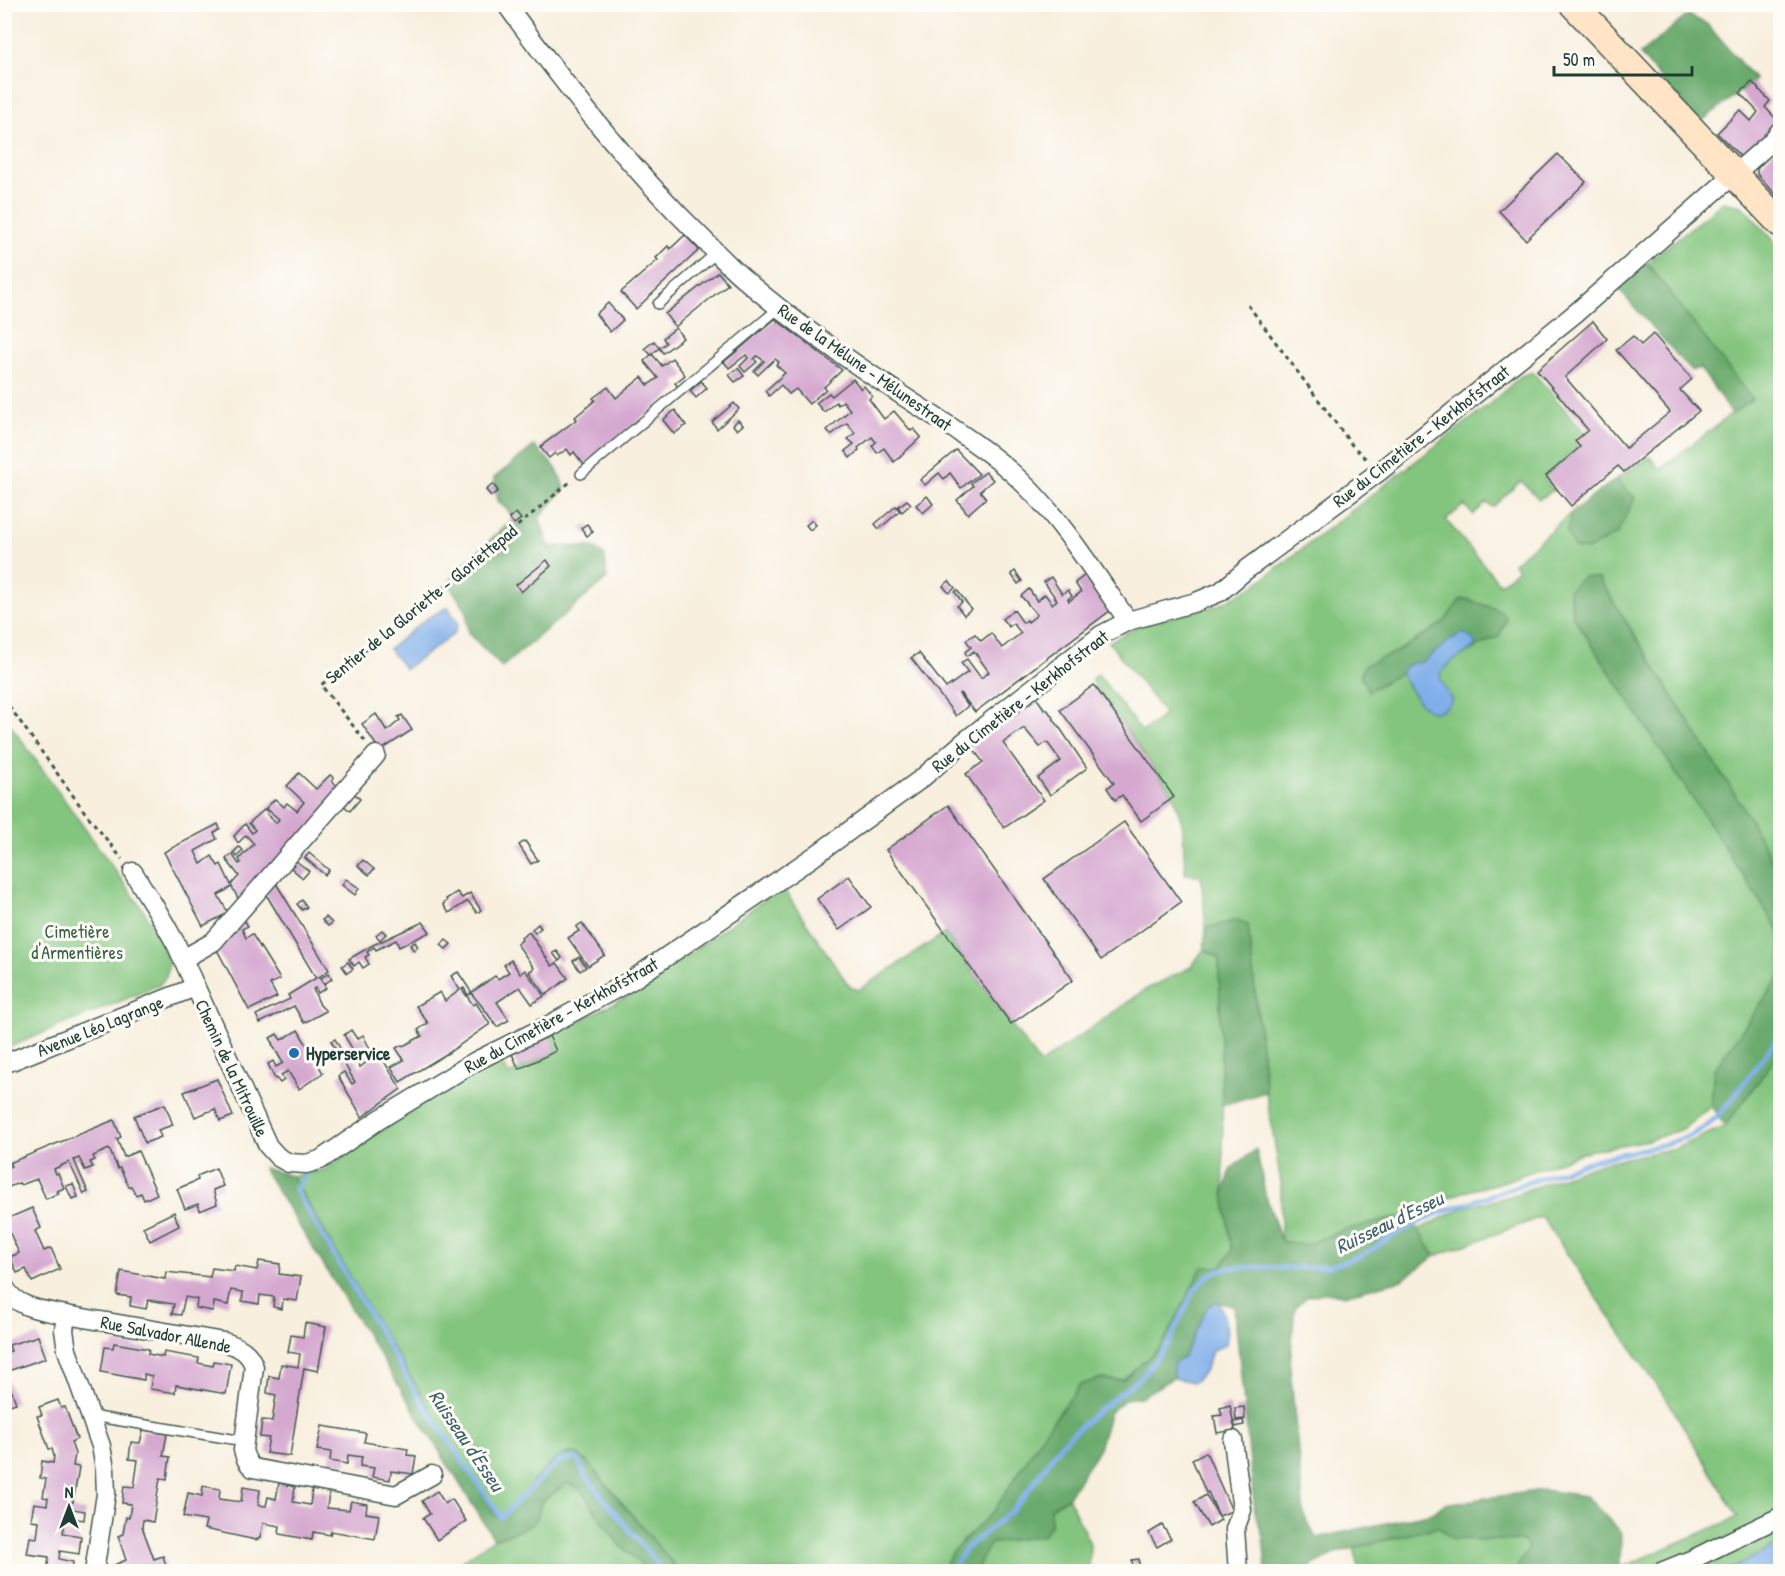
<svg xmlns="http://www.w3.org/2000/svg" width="1785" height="1576" font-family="'Patrick Hand',sans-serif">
<rect width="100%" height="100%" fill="#fdfcf7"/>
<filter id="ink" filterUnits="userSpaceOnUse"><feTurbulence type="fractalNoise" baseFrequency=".0167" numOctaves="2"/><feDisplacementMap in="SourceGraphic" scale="12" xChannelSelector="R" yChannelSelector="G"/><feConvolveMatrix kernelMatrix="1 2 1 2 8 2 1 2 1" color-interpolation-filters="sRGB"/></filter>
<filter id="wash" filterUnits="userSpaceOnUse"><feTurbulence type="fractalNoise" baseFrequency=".008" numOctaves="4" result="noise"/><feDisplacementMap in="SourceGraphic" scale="24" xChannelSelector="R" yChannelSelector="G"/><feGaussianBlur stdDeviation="1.35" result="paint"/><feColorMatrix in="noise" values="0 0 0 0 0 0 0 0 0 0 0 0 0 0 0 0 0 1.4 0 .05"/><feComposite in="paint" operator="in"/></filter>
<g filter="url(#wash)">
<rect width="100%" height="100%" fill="#f8efde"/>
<g fill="#83c57e" stroke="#518159" stroke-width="1.5">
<path d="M1723,202l19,4 38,41v628l-36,-66 -145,-230 -30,11 4,26 207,316v44l-66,94 -3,36 -28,23 -34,11 -61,11 -85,31 -43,11 -51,22 -65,15 -40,16 -23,-5v-58l-15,-91 -18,-167 -10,-5 -32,8 -5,-52 -16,-2 -2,-47 -9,-30 -83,-117 7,-6 44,58 23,-18 -56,-72 34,-18 76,-19 36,-20 230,-177 36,-32 12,-4 52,61 -10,10 3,6 -34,29 10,12 -15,9 -18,-18 -28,26 -7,-4 -13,12 -9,-10 -18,15 54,64 18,-15 -5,-6 58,-50 -4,19 68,-34 -19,-19 34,-22 10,12 91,-70 -104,-136z"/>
<path d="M4,716l140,195 20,36 5,15 -3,15 -7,8 -154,64z"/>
<path d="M782,887l68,100 9,3 86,-57 95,131 105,-74 46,-23 13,-18 15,8 5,236 8,58 -11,17 -62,80 -37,32 -24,-1 -54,54 -50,78 -38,37 -10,14 -1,9h-266l-91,-109 -13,-8 -27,12 -36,44 -8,6h-8l-119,-193 -85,-147 32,-6 119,-82 56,-29 10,16 47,-24 -6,-16 86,-43z"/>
<path d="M1780,1052v492l-54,27h-113l125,-54 -67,-111 -129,-189 -107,39 -17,-26 44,-22 45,-11 94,-34 75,-15 49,-22z"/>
<path d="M567,1483l14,7 37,53 30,28 -202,1 48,-33 38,-14 5,-6 4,-17z"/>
<path d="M1068,1497l22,47 -1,27h-110l-1,-5 12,-22 61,-20 -1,-16z"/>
<path d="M1438,1527l15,12 71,1 5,9 -14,22 -155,1 -6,-24z"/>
</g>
<g fill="#6aaa6d" stroke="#447450" stroke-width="1.5">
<path d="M1688,15l19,9 48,56 -57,44 -58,-70z"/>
<path d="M1647,263l105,136 -20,15 -32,-46 -9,3 -72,-81 8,-14z"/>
<path d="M534,446l22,22 9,20 -26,30 10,28 44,1 12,9 2,23 -105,88 -34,-34 -2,-23 -16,-24 2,-12 63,-56 -17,-17 -4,-23z"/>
<path d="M1616,479l19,19 -18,36 -30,16 -13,-2 -7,-16 4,-19z"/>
<path d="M1583,577l16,2 145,230 36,66v57l-207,-316 -4,-26z"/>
<path d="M1467,599l34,12 6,8 -8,17 -56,28 -37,6 -38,21 -8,-16 5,-10 35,-15 43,-27 17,-23z"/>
<path d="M1238,920l10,5 18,167 -44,13 -3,-147 -15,-9 2,-21z"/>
<path d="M1780,976v76l-55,74 -14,-20 3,-36z"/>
<path d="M1256,1149l9,44 16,48 23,4 40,-15 65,-15 26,41 -33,24 -58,15 -21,-2 -16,4 -12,10 -5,59 14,149 12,23 117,-25 11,-9 99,-14 43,6 35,36 -1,37 -7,2h-98l14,-22 -5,-8 -71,-2 -15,-12 -100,25 -25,13 -5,6h-42l-3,-35 -8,-24 -21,-206 -19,-4 -7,4 -25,52 -9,5 -1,15 -32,19 -15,2 -16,13 -11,36 -31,49 -18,11 1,16 -8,11 -53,9 -12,22 1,5 -34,1 1,-10 10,-14 38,-37 50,-78 36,-48 18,-6 25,1 36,-32 11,-17 32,-64h19l11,-16 -8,-58 7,-24z"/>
<path d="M263,1168l29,8 85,147 119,193h8c16,-13 49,-70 72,-62 4,2 8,6 11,8l92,109h-31l-30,-28 -37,-53 -13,-7 -27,19 -4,17 -5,6 -38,14z"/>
</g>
<g fill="#7faee9" stroke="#4f768e" stroke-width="1.5">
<path d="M448,607l10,16 -4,11 -49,35 -16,-20 37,-30z"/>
<path d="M1464,633l10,7 1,6c-11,10 -28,15 -35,28l1,6 11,20c-21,32 -42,-10 -51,-27l4,-6 8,-4 10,-1 28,-23z"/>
<path d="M1215,1302h4c5,12 10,29 7,42l-14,7c-4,13 -7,24 -19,31l-20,-4 1,-15 9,-5 25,-52z"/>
<path d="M1780,1544v27h-54z"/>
</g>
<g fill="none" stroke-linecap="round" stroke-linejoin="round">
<g stroke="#7faee9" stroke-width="5">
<path d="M308,1172l-13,17 123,207 83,121 58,-56 18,-3 7,16 80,98"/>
<path d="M950,1572l15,-23 45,-37 13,-14 38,-54 31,-28 51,-41 26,-33 25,-52 11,-12 11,-7 18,-4 55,1 41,-2 31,-10 35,-22 37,-19 164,-56 69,-15 23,-8 17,-9 21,-21 53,-71"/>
</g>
</g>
<g id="blocks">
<g fill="#d5a8d0">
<path d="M1752,82l18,19 -5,6 14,15 -32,34h-7l-23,-23 23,-23 11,11 7,-9 -18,-19z"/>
<path d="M1777,147l3,3v49l-23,-25v-5z"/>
<path d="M1558,154l28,28 -60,58 -27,-29z"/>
<path d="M685,235l14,15 -63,59 -15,-17 37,-32 -2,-2 12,-12 2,3z"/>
<path d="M718,272l10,12 -53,43 -10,-13z"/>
<path d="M608,303l15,17 -13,12 -14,-18z"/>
<path d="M775,319l67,51 -18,17 2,2 -17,15 -13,-15 -7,5 -8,-9 -12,11 -4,-5 20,-18 -9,-8 3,-3 -4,-3 -17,16 -4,-4 10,-10 -7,-5 -3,3 3,3 -12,10 -5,-6 8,-8 -2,-3 -17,13 -5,-6z"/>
<path d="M1593,321l14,18 -42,38 61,71 44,-36 -54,-62 17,-14 8,9 12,-11 39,45 -12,11 19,21 -75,61 -6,-6 -47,40 -25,-30 34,-29 -5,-6 13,-11 -51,-60z"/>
<path d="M676,328l7,10 -20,15 -4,-5 -7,6 10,12 10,-8 13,17 -10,8 4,5 -95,77 -10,-13 -3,3 -4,-6 -10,7 -2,-3 -6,5 -9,-11 37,-28 -2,-2 17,-14 3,-3 -2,-2 15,-11 8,11 26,-21 6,8 10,-7 -14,-17 7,-6 -6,-7 9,-7 5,7 7,-5 -3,-5z"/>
<path d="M738,368l6,8 -9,6 -6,-7z"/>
<path d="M853,379l8,10 3,-3 8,10 -3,3 15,20 10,-8 17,20 3,-2 7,8 -27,25 -10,-14 -7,5 -1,-2 -4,-5 4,-4 -4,-5 -14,11 1,2 -9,8 -5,-7 9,-7 -6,-5 7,-6 -8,-10 -16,12 -4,-5 23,-20 -7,-9 -5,4 -2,-3 -12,10 -8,-9 13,-10 3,3z"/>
<path d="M701,381l6,7 -11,10 -6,-7z"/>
<path d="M734,403l5,6 -22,20 -5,-7z"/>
<path d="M675,410l11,15 -12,9 -11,-14z"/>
<path d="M738,420l5,5 -6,5 -4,-5z"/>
<path d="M956,450l23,24 -18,14 -11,-15 -6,6 -5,-6 -14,12 -5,-5z"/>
<path d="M986,472l7,8 -13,11 6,7 -18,16 -11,-14 16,-14 -2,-3z"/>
<path d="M493,484l5,7 -7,5 -5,-6z"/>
<path d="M927,496l6,8 -10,9 -7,-8z"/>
<path d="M907,500l4,4 -9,8 -4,-5z"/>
<path d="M896,506l4,5 -21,18 -4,-5z"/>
<path d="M516,513l5,6 -7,5 -5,-6z"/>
<path d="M812,520l4,5 -6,5 -4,-5z"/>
<path d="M587,524l6,8 -6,4 -6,-8z"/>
<path d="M547,560l4,6 -30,26 -5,-7z"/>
<path d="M1015,571l7,10 -4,3 -7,-10z"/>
<path d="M1085,575l26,35 -136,102 -15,-19 -1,1 9,12 -12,10 -45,-58 8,-5 27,35 22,-16 -7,-9 6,-4 14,19 8,-6 -15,-21 -7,5 -2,-4 6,-5 -5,-7 9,-6 6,7 10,-8 11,15 19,-15 -8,-10 -4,4 -7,-8 12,-9 9,13 4,-3 1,2 9,-7 -16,-19 8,-7 8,12 8,-7 7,10 5,-4 -13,-18 7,-5 11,17 6,-4 4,6 -4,3 1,2 12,-9 -6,-9z"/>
<path d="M949,581l6,7 -6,5 -6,-7z"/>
<path d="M957,590l14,19 -7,6 -7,-9 5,-4 -7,-10z"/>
<path d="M1094,685l80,112 -33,24 -19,-26 -7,5 -8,-12 7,-5 -54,-73z"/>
<path d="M1036,697l9,13 2,-1 40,59 -37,27 -12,-17 23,-17 -14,-19 -7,5 -16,-19 -21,15 41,57 -40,28 -38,-54 17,-12 -12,-16z"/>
<path d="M376,714l11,17 13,-11 -2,-3 4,-2 10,15 -32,21 -18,-27z"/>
<path d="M299,773l17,16 14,-14 4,3 -2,3 11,10 -101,115 -11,-21 1,2 -14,8 10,18 -25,13 -39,-74 54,-28 2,5 -6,4 3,6 -22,12 6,13 11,-8 6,10 3,-2 10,21 8,-9 -13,-17 6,-5 7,10 2,-1 -2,-4 15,-15 -8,-9 -8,8 -4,-7 11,-12 7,9 3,-3 -6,-7 16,-14 3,3 -1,2 9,9 3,-4 -13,-11 9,-9 9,8 3,-4 10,8 7,-9 -17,-16z"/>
<path d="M353,792l7,7 -10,12 -8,-7z"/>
<path d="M948,805l125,175 -62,44 -125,-174z"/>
<path d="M1124,822l57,80 -80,58 -57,-81z"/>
<path d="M525,841l13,19 -7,4 -12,-19z"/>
<path d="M239,847l4,3 -6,7 -4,-4z"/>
<path d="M309,853l20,17 -4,5 -20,-17z"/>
<path d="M363,860l11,9 -5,6 -11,-9z"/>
<path d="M296,861l13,10 -6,7 -12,-10z"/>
<path d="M849,876l22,31 -32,23 -22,-31z"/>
<path d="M346,879l13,9 -4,7 -13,-10z"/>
<path d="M274,880l55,90 -10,7 7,11 -8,5 -3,-5 -2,1 7,16 6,6 -22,12 -10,-17 -34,17 -4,-8 34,-16 -2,-4 28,-17 -52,-87z"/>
<path d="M457,892l5,6 8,-5 11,17 -4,3 -9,-12 -19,12 -6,-9 4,-3 -1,-2z"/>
<path d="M302,900l5,7 -5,3 -5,-6z"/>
<path d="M241,915l7,11 -6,3 4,9 6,-4 28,45 -10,5 7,13 -28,13 -35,-66z"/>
<path d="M326,917l6,6 -4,3 -6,-6z"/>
<path d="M423,922l7,10 -31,15 -3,-7 -20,10 -2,-3 -7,5 2,3 -4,2 4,7 -6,4 -4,-6 -5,4 -5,-7 24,-14z"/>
<path d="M582,923l23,32 -17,11 -20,-28 11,-7 -3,-4z"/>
<path d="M538,924l3,4 -6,5 -3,-4z"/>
<path d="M382,930l4,4 -6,6 -4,-5z"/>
<path d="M529,932l23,34 5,-3 11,15 -22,17 -17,-23 5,-4 -17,-24 5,-4 -1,-2z"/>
<path d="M446,940l5,4 -5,5 -5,-4z"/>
<path d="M415,942l3,5 -4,4 -4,-6z"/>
<path d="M557,951l5,7 -3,3 -6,-8z"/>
<path d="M579,957l7,10 -6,4 -7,-10z"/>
<path d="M511,960l9,14 5,-4 19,26 -12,8 -12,-17 -23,15 12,18 -12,7 -12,-17 -14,-17 24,-17 3,3 11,-7 -5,-7z"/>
<path d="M348,962l5,7 -6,4 -5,-7z"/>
<path d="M458,972l14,21 -4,2 -4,-7 -2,1 11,16 3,-2 14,21 -42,29 -48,29 -9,-15 13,-7 -8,-12 6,-3 1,1 19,-10 -4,-6 10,-7 -12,-17 24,-14 5,9 15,-11 -9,-14z"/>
<path d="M329,973l3,6 -8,5 -3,-6z"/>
<path d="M298,1030l25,43 -24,16 -11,-18 -7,4 3,5 -4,3 -4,-5 -1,1 -7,-15 5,-3 3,6 7,-4 -11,-19 1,-1 -3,-5 7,-4 4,6z"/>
<path d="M351,1030l6,9 6,-4 7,14 -13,8 -13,-22z"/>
<path d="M549,1036l7,15 -37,18 -7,-15z"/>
<path d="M335,1039l13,23 7,-4 5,9 9,-7 -3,-5 5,-3 3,4 5,-3 22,36 -39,28 -24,-41 6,-4 8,12 3,-2 -24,-41z"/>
<path d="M217,1079l16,37 -13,5 -5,-12 -20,8 -11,-25z"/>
<path d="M165,1104l8,21 -15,5 3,7 -16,6 -11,-27z"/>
<path d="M114,1120l7,17 -4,2 7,18 14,-6 19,43 -13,6 -3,-7 -5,2 -5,-9 -2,1 -9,-19 -2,1 -9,-20 -16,7 2,4 -5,2 3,5 -8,3 -6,-12 -5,2 14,32 -4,2 -15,-32 -15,7 2,5 2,-1 6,15 -7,3 2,2 -13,6 -9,-20 -16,6 -2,-2 -15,6v-20l7,-3 -2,-3z"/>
<path d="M216,1168l7,18 -10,4 4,14 -17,7 -2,-7 -13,5 -8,-20 21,-9 -1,-4z"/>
<path d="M73,1184l5,13 -6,2 -6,-13z"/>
<path d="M32,1208l9,20 -6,3 9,20 7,-3 9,21 -28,13 -6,-13 -9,4 -7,-16 9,-4 -11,-24 -4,1v-10z"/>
<path d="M174,1212l5,14 -29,15 -7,-14z"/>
<path d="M259,1261l21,3 -1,10 22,3 -4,24 -14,-2 -1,10 -9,-2 1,-10 -14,-2 -1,9 -17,-3 1,-9 -12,-2 -3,15 -14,-3 -1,9 -17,-3 1,-9 -12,-2 -4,18 -9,-1 2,-10 -26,-4 -2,9 -16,-3 1,-9 -14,-2 4,-24 44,8 1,-7 44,5 2,-9 22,3 1,-5 22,4z"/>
<path d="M305,1323l21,4 -8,44 -14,-3 -14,88 -24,-3 3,-15 -9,-1 2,-17 10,1 4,-26 -9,-2 2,-17 10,2 2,-14 17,3 2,-13 -12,-2 3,-17 12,2z"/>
<path d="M38,1336l8,22 -41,14 11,31 -12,4v-54l7,-2 -2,-6z"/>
<path d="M114,1343l35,6 -1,5 15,3 1,-5 35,6 -1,5 15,3 1,-5 17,3 -5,30 -50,-9 -1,8 -25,-4 2,-13 -8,-2v6l-43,-8 4,-25 8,1z"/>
<path d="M58,1400l3,8 4,-1 12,32 -6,3 4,12 -2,12 6,1 -6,35 -5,-1 -1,7 18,3 -1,9 -18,-3 -3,16 18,3 -2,18 -19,-3 -1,8 14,3 -1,10h-25l2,-15 -22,-3 3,-17 7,1 2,-17 -8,-1 3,-17 13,2 1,-7 -5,-1 3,-18 -6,-1 2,-17 11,2 1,-7 -2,-7h-3l-12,-33 5,-1 -3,-8z"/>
<path d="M1230,1405l5,25 -18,3 -3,-17 8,-1 -2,-7z"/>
<path d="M1244,1407l1,12 -9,1 -1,-12z"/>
<path d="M1243,1420l1,5 -9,2 -1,-5z"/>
<path d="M322,1426l44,7 -2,9 44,7 -1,6 9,1 -3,18 -22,-3 -1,9 -18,-3 2,-9 -14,-2 2,-9 -14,-2 -1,9 -17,-3 1,-9 -14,-2z"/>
<path d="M143,1430l24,4 -4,22 7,1 -3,22 -7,-1 -7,44 -10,-2 -1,7 12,32 9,-3 5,16h-54l-2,-6 14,-6 -8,-24 5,-2 3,-17 3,1 2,-14 -9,-1 2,-17 10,1 2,-13 2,-14 -9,-1 2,-17 9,1z"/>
<path d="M1206,1452l26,59 -13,5 -11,-24 -2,1 -14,-34z"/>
<path d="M279,1483l16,4 -2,15 17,3 2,-16 17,3 -2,16 22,2 2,-9 16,3 -1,9 13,2 -4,24 -44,-8 -1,4 -17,-3 -1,8 -33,-6 1,-8 -17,-3 -3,15 -4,2 -52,-11 2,-8 -23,-4 5,-24 14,3 1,-10 17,3 -1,10 22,3 2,-15 17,3 -2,15 8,1 2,-9 8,2z"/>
<path d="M437,1491l8,13 7,-5 14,22 -29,19 -14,-22 7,-4 -8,-13z"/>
<path d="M1206,1495l15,25 -12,7 -15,-25z"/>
<path d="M1162,1525l9,14 -14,8 -8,-14z"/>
<path d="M1139,1559v8l-6,1 -1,-8z"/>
</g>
</g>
</g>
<g filter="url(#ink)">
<use href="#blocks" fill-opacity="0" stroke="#40584e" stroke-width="1.5"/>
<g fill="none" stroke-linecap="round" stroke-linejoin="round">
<defs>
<g id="lane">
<path d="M658,304l58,-51"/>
<path d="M581,474l198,-166"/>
<path d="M91,1416l153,25"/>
</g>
<g id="street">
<path d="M506,4c61,84 124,164 198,236 13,13 25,26 39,38 50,44 105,82 160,118 41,27 83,51 118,85 41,39 75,94 107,140"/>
<path d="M133,872l25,40 18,32 92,202 10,11 11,6 17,1 14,-4 60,-41 96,-58 73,-36 83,-45 181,-123 108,-78 44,-38 136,-106 27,-14 68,-19 24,-10 26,-22 134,-99 197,-159 193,-169 10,-12"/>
<path d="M183,959l30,-17 163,-187"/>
<path d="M4,1064l191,-77"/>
<path d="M4,1286c12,23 39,24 62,29l-2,15 3,20 34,96 4,23 1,25 -12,78"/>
<path d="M66,1315l158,27c14,4 26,10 30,25l-11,83c2,8 4,13 10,18l143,27 36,-20"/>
<path d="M1233,1440l9,70 -7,19 3,43"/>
<path d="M1661,1572l32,-13 87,-42"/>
</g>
<path id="secondary" d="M1573,4l207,219"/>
</defs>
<use href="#lane" stroke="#40584e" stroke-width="12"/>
<use href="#street" stroke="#40584e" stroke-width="21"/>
<use href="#secondary" stroke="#40584e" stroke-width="30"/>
<g stroke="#40584e" stroke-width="3" stroke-dasharray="4.5 4.5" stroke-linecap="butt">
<path d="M1248,305l104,140 15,15"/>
<path d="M4,699l80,112 38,48"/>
<path d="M365,741l-44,-56 108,-85 141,-118"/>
</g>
<use href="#lane" stroke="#fff" stroke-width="9"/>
<use href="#street" stroke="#fff" stroke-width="18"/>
<use href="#secondary" stroke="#ffe4c6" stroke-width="27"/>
</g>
</g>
<circle fill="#1f6fb2" stroke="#fdfcf7" stroke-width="2" cx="294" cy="1053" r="6"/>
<g text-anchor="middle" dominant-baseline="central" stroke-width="6" stroke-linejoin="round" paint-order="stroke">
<g font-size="18" fill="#1f3d34" stroke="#fdfcf7">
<text transform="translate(865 367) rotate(35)">Rue de la Mélune - Mélunestraat</text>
<text transform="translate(1421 436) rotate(-38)">Rue du Cimetière - Kerkhofstraat</text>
<text transform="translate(421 604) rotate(-39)">Sentier de la Gloriette - Gloriettepad</text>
<text transform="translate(1020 701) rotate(-38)">Rue du Cimetière - Kerkhofstraat</text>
<text transform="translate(561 1015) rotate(-29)">Rue du Cimetière - Kerkhofstraat</text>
<text transform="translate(100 1026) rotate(-22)">Avenue Léo Lagrange</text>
<text transform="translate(232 1068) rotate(65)">Chemin de la Mitrouille</text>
<text transform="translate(166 1334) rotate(11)">Rue Salvador Allende</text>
</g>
<g font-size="18" fill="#385f46" stroke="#fdfcf7">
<text x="77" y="931">Cimetière<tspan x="77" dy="21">d'Armentières</tspan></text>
</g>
<g font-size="18" font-weight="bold" fill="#1f3d34" stroke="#fdfcf7" text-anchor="start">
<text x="306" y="1053">Hyperservice</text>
</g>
<g font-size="20" font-style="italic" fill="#3c5f6a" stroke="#fdfcf7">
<text transform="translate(1389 1222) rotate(-26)">Ruisseau d'Esseu</text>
<text transform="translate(467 1440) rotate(56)">Ruisseau d'Esseu</text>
</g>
</g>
<rect width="1785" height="1576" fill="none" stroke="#fdfcf7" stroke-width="24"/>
<g transform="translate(69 1507)" stroke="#fdfcf7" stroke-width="4.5" paint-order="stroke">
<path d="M0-4.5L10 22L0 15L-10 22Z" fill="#1f3d34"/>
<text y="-9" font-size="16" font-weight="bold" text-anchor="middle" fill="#1f3d34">N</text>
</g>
<path d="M1554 66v9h138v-9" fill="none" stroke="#1f3d34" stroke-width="3"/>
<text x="1563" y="66" font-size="18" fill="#1f3d34" stroke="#fdfcf7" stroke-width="4.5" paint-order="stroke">50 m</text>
</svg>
